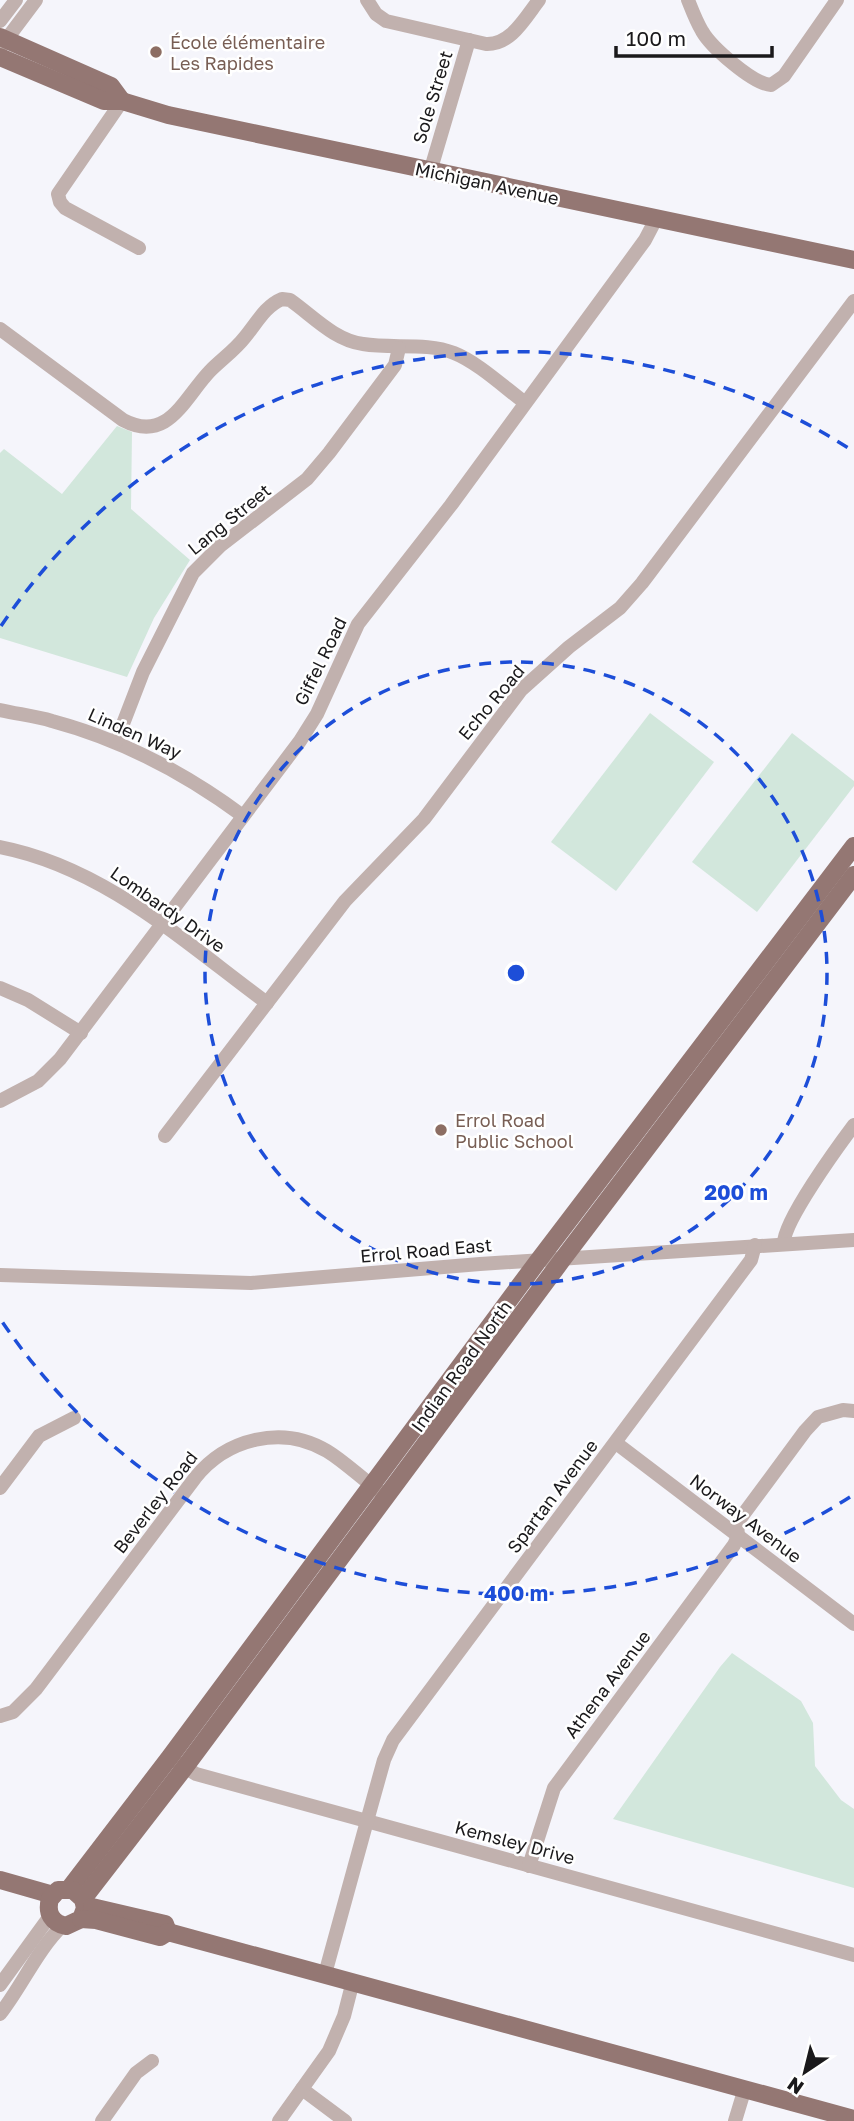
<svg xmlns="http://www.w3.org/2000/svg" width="854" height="2121" font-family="'Golos Text',sans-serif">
<rect width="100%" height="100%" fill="#f5f5fb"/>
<g fill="#d2e7dc">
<path d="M117,426l15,6 -1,77 59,51 -36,58 -27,59 -127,-39v-185l4,-4 58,45z"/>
<path d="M650,713l64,49 -98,129 -65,-49z"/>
<path d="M792,733l62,48v5l-97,126 -65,-50z"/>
<path d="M732,1653l69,48 12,22 2,43 26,34 13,9v79l-241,-69 107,-152z"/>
</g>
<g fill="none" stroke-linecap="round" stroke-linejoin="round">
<g stroke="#c1b1ae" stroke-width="14">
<path d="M367,0l9,14 10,7 100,23c25,1 39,-26 53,-44"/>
<path d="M688,0c4,10 8,21 14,31 9,16 51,53 69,54l13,-9 53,-76"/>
<path d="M0,21l16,-21"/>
<path d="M0,48l36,-48"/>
<path d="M122,101l-64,93 2,8 5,6 74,40"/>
<path d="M430,172l39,-132"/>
<path d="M0,329l123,91c45,24 61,-22 87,-49 12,-12 25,-21 35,-34 11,-13 20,-31 37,-38l8,1c23,16 44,40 73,44 29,5 63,-2 91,9 23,9 50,34 70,49"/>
<path d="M0,710c17,4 35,6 52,11 71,19 133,52 191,95"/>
<path d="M116,742l27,-70 50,-99 27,-27 87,-67 22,-26 66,-88 4,-17"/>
<path d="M0,847c104,20 184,95 267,156"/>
<path d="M0,988l28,12 53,33"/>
<path d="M0,1101l38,-20 22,-22 240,-318 17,-27 41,-90 93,-119 194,-265 11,-21"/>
<path d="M165,1136l180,-235 79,-82 97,-129 48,-43 51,-39 22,-25 212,-282"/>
<path d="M784,1244c-2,-21 55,-99 70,-119"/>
<path d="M0,1275l251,8 229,-19 374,-24"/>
<path d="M616,1443l238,181"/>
<path d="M0,1488l39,-52 35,-18"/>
<path d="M0,1716l13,-4 23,-23 159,-211c31,-39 87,-54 132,-27 18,11 34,27 52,40"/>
<path d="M176,1762l20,12 658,181"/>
<path d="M529,1866l25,-78 180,-243 4,-9 -1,-13 68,-92 13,-14 25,-7 11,1"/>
<path d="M325,1974l42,-153 17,-61 9,-20 358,-480 4,-15"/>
<path d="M0,1985l50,-69"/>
<path d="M0,2014c22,-28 37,-64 63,-89"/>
<path d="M302,2089l43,32"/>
<path d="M102,2121l34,-48 16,-12"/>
<path d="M279,2121l50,-70 15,-35 9,-35"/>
<path d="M735,2121l10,-33"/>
</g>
<g stroke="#947773" stroke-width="18">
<path d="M0,37l111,49 11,15"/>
<path d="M0,57l104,44h18l46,14 686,145"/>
<path d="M0,1880l53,15"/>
<path d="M69,1889l101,-132 368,-496 316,-415"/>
<path d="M83,1899l-10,-9h-15l-8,9c-4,14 2,24 16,27l15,-7 4,-11 -2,-9 102,-132 377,-507 292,-385"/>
<path d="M92,1907l73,17 3,8"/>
<path d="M81,1919l15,1 64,17 8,-5 686,187"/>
</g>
</g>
<g fill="none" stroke="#1d4ed8" stroke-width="3.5" stroke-dasharray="12 9">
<circle cx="516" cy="973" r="311"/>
<path d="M850 1497A621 621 0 0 1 1 1320M1 626A621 621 0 0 1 850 449"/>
</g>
<g fill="#8d6e63" stroke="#fff" stroke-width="2.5">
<circle cx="156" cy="52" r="7"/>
<circle cx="441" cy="1130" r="7"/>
</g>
<g text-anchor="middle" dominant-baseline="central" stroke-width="5" stroke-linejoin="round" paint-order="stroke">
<g font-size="18" fill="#785e54" stroke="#fff" text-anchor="start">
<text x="170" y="42">École élémentaire<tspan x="170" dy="21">Les Rapides</tspan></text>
<text x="455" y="1120">Errol Road<tspan x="455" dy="21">Public School</tspan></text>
</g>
<g font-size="18" fill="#1a191b" stroke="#fff">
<text transform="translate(432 97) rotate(-73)">Sole Street</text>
<text transform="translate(487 183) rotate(12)">Michigan Avenue</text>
<text transform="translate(229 519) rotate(-39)">Lang Street</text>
<text transform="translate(320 661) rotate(-64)">Giffel Road</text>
<text transform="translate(491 702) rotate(-50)">Echo Road</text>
<text transform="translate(135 733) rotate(24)">Linden Way</text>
<text transform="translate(168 909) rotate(35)">Lombardy Drive</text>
<text transform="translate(426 1250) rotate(-5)">Errol Road East</text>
<text transform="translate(461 1366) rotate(-54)">Indian Road North</text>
<text transform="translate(552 1496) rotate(-53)">Spartan Avenue</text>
<text transform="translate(155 1502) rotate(-52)">Beverley Road</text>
<text transform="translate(746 1518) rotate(37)">Norway Avenue</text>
<text transform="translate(607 1684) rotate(-53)">Athena Avenue</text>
<text transform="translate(515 1842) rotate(15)">Kemsley Drive</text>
</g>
</g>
<circle cx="516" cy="973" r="10" fill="#1d4ed8" stroke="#fff" stroke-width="3.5"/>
<g font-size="21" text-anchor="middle" font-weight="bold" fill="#1d4ed8" stroke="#fff" stroke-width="5" stroke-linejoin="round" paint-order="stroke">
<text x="736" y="1200">200 m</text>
<text x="516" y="1601">400 m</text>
</g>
<g transform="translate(805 2072) rotate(215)" stroke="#ffffff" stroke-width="5" paint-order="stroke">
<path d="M0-5L12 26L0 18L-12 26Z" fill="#1a191b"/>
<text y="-10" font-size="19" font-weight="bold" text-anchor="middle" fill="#1a191b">N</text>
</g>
<path d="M616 46v10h156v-10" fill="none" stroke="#1a191b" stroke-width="3.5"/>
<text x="626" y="46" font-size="21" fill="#1a191b" stroke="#ffffff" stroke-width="5" paint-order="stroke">100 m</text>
</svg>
